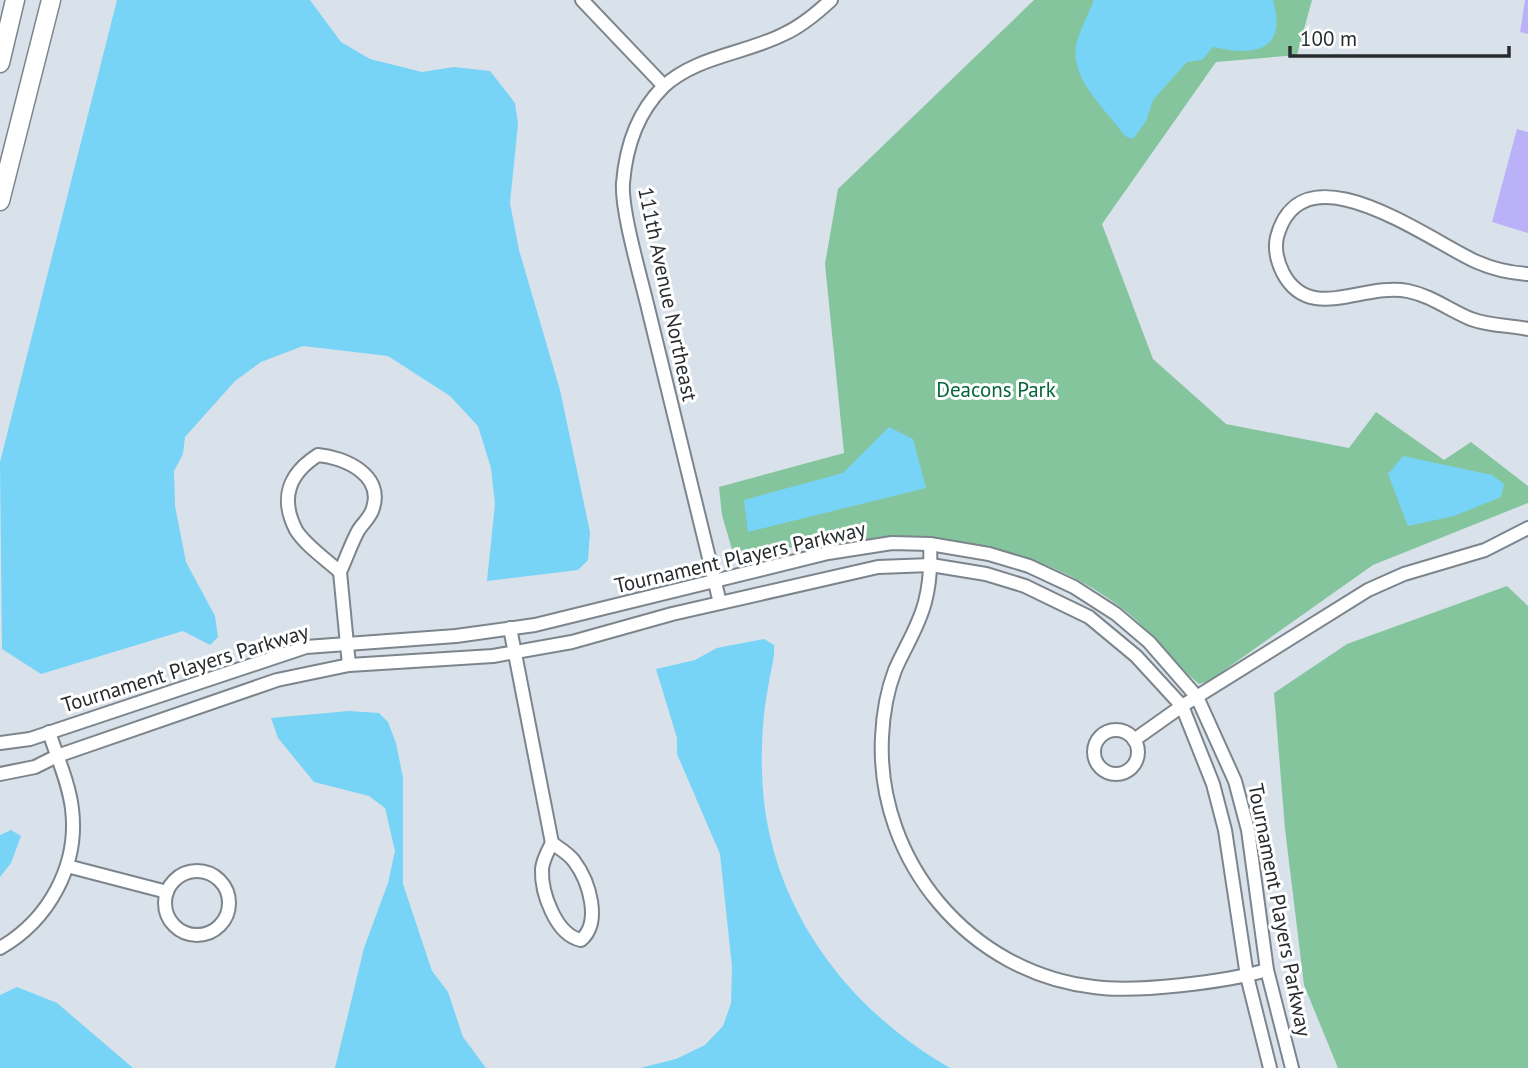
<svg xmlns="http://www.w3.org/2000/svg" width="1528" height="1068" font-family="'PT Sans',sans-serif">
<rect width="100%" height="100%" fill="#d9e1ea"/>
<g fill="#85c59e">
<path d="M1034,0h278l-15,55 -81,7 -114,162 51,135 73,65 123,24 27,-36 68,48 27,-18 57,44v17l-155,62 -164,116 -10,3c-28,-23 -49,-56 -80,-78 -121,-89 -247,-65 -386,-53l-11,-38 -3,-28 125,-34 -19,-189 13,-75z"/>
<path d="M1507,586l21,20v462h-190l-34,-83 -19,-156 -11,-136 73,-49z"/>
</g>
<g fill="#77d4f6">
<path d="M117,0h193l31,42 29,17 52,13 32,-5 36,4 25,32 3,21 -8,79 9,47 41,140 30,142 -2,28 -10,10 -91,11 8,-77 -4,-36 -13,-42 -28,-30 -62,-40 -85,-10 -42,16 -26,19 -50,56 -2,17 -9,17 1,35 11,56 29,54 3,21 -8,8 -27,-14 -142,43 -39,-25 -2,-187z"/>
<path d="M1094,0h179c15,53 -20,56 -60,47l-11,13 -15,2 -34,38 -7,21 -13,18 -8,-3c-18,-26 -54,-55 -49,-90 2,-11 13,-34 18,-46z"/>
<path d="M889,427l24,12 13,49 -178,44 -4,-32 99,-27z"/>
<path d="M1403,456l89,19 12,9 -3,13 -47,19 -46,10 -20,-52z"/>
<path d="M764,639l10,6c1,13 -3,24 -5,37 -6,29 -8,61 -7,90 3,127 80,234 188,296h-310l36,-9 29,-14 18,-19 8,-23 1,-36 -12,-113 -43,-100v-16l-21,-69 39,-9 22,-12z"/>
<path d="M349,711l30,2 9,9 8,21 7,35v106l29,87 16,21 15,45 23,31h-151l29,-120 24,-65 7,-32 -10,-43 -16,-12 -55,-14 -36,-44 -7,-20z"/>
<path d="M11,830l10,6 -10,27 -11,14v-42z"/>
<path d="M17,987l40,16 76,65h-133v-73z"/>
</g>
<g fill="#bbb1f9">
<path d="M1525,0h3v34l-8,-2z"/>
<path d="M1517,129l11,3v101l-36,-11z"/>
</g>
<g fill="none" stroke-linecap="round" stroke-linejoin="round">
<defs>
<g id="minor">
<path d="M582,0l82,86"/>
<path d="M1528,274c-18,-1 -35,-5 -51,-12 -46,-20 -175,-119 -200,-25 -3,13 0,24 6,36 27,51 80,9 125,18 24,5 41,19 63,28 19,7 37,6 57,10"/>
<path d="M318,455c26,2 66,20 55,53 -2,9 -11,16 -15,23 -7,13 -12,28 -18,41 -13,-12 -35,-27 -44,-42 -17,-33 -6,-57 22,-75z"/>
<path d="M930,544c1,20 0,39 -5,58 -6,24 -20,45 -30,68 -8,21 -12,44 -13,67 -6,124 88,236 212,250 42,6 131,-5 173,-17"/>
<path d="M340,572l9,93"/>
<path d="M720,603c-24,-99 -48,-197 -72,-295 -7,-30 -27,-97 -25,-125 3,-37 14,-70 40,-96 33,-31 82,-33 121,-53 18,-8 33,-21 47,-34"/>
<path d="M510,628l42,215"/>
<circle cx="1116" cy="752" r="22"/>
<path d="M1134,740l48,-34 186,-116 36,-16 81,-24 43,-22"/>
<path d="M0,743l30,-4 276,-92 150,-11 79,-11 293,-72 64,-10 38,1 59,10 40,12 45,21 42,27 33,28 48,55 38,84 13,49 19,140 25,98"/>
<path d="M0,774l35,-7 22,-11 220,-76 72,-15 144,-9 79,-14 100,-28 206,-47 53,-2 55,9 39,12 64,31 47,39 46,50 31,78 12,46 22,146 23,92"/>
<path d="M552,843c7,5 17,11 22,18 15,20 28,61 7,79 -25,-5 -40,-47 -39,-71 1,-10 6,-18 10,-26z"/>
<path d="M67,866l100,26"/>
<circle cx="197" cy="903" r="32"/>
<path d="M0,948c49,-28 79,-83 72,-139 -3,-26 -15,-52 -23,-77"/>
</g>
<g id="secondary">
<path d="M0,63l15,-63"/>
<path d="M0,201l51,-201"/>
</g>
</defs>
<use href="#minor" stroke="#7d858c" stroke-width="16"/>
<use href="#secondary" stroke="#7d858c" stroke-width="21"/>
<use href="#minor" stroke="#fff" stroke-width="12"/>
<use href="#secondary" stroke="#fff" stroke-width="18"/>
</g>
<g text-anchor="middle" dominant-baseline="central" stroke-width="6" stroke-linejoin="round" paint-order="stroke">
<g font-size="21" fill="#282b2e" stroke="#fff">
<text transform="translate(668 294) rotate(78)">111th Avenue Northeast</text>
<text transform="translate(740 557) rotate(-13)">Tournament Players Parkway</text>
<text transform="translate(185 668) rotate(-17)">Tournament Players Parkway</text>
<text transform="translate(1280 910) rotate(79)">Tournament Players Parkway</text>
</g>
<g font-size="21" fill="#05653c" stroke="#fff">
<text x="996" y="389">Deacons Park</text>
</g>
</g>
<path d="M1290 46v10h219v-10" fill="none" stroke="#282b2e" stroke-width="3.5"/>
<text x="1300" y="46" font-size="21" fill="#282b2e" stroke="#ffffff" stroke-width="5" paint-order="stroke">100 m</text>
</svg>
